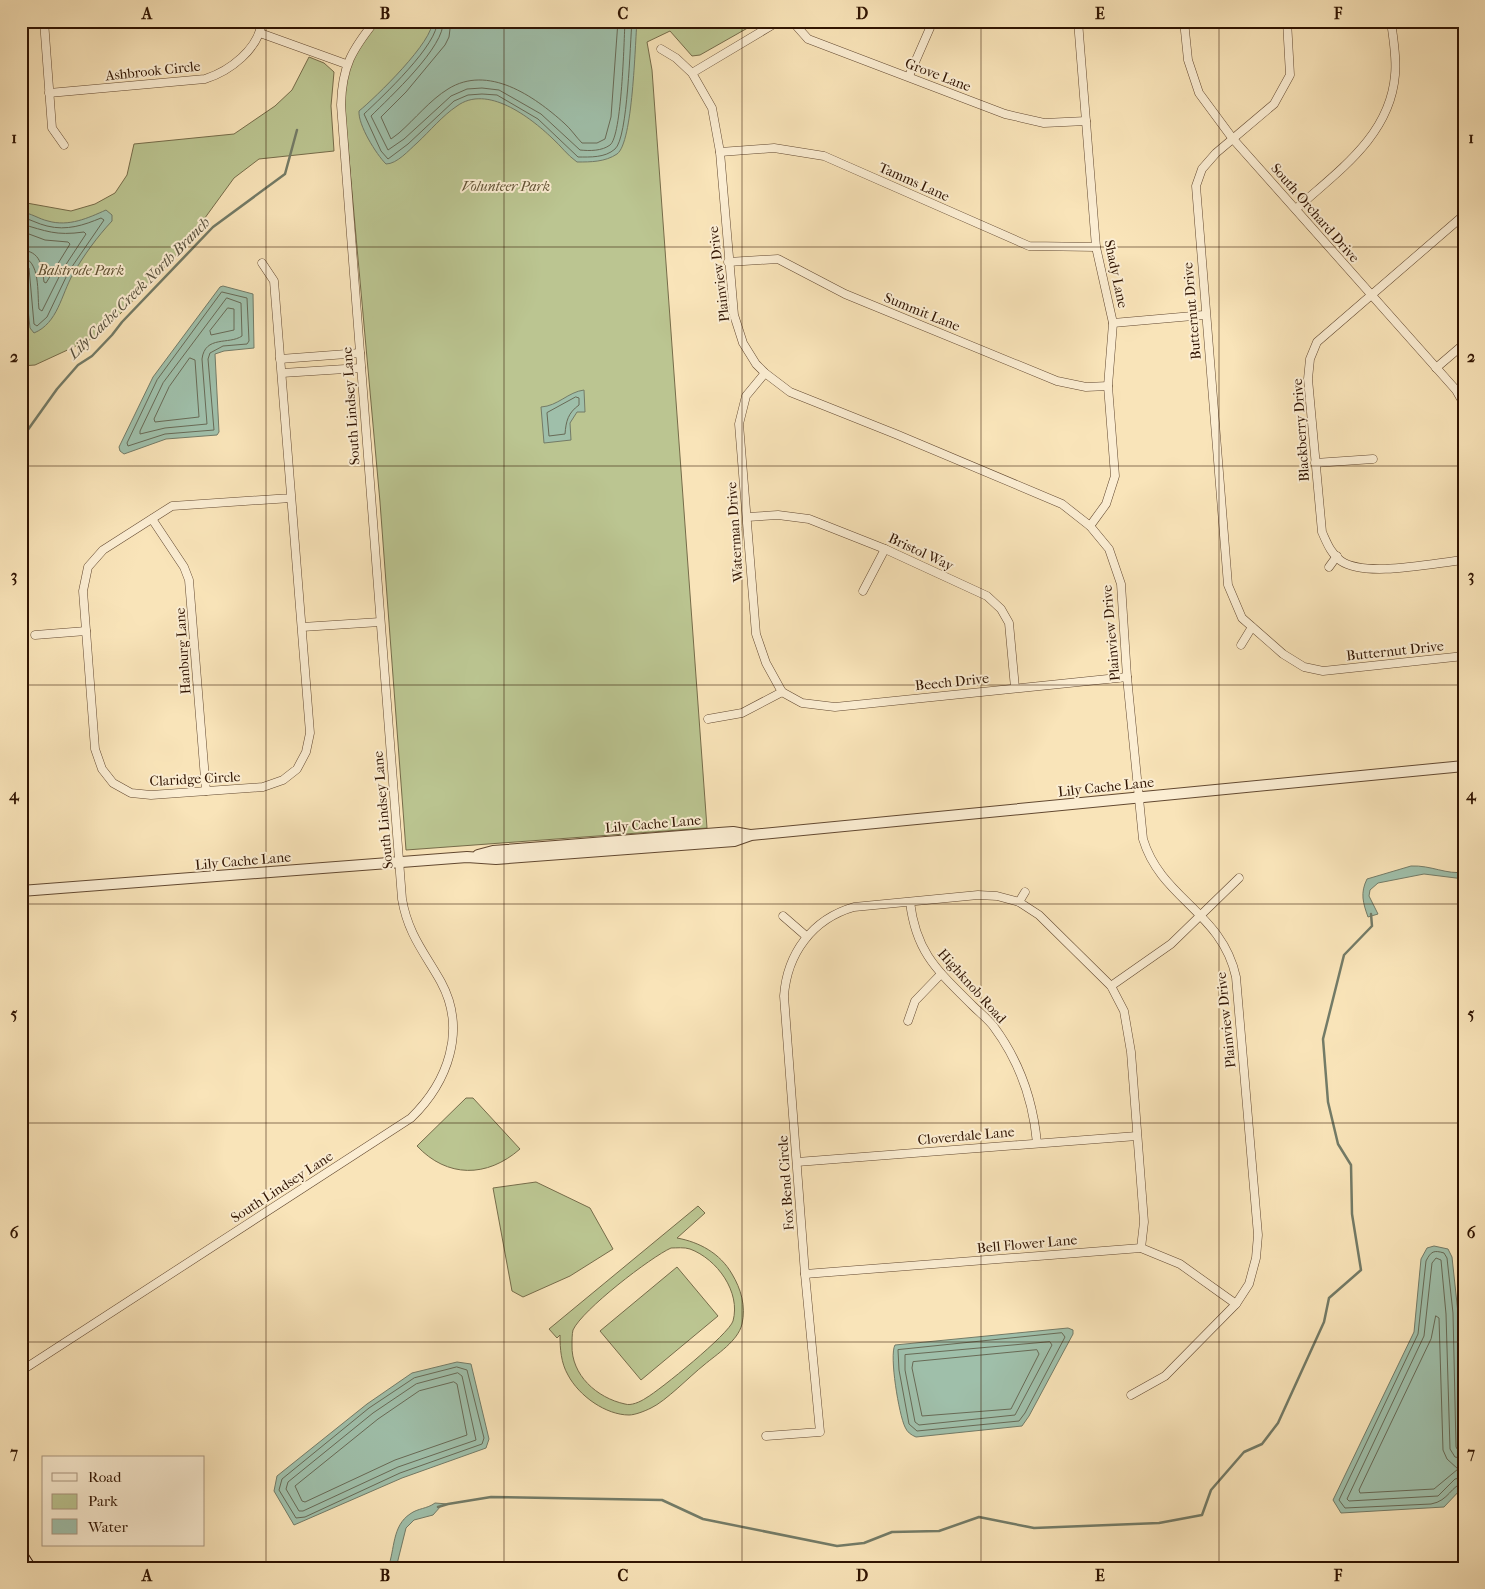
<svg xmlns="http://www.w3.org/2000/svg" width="1485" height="1589" font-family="'IM FELL French Canon',serif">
<rect width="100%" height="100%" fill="#f9e4b9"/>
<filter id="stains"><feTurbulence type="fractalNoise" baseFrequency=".004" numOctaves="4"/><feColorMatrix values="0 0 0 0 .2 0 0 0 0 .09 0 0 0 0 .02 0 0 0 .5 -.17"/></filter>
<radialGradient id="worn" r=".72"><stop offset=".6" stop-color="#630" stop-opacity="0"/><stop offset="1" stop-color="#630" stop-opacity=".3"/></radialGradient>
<g fill="#bbc591" stroke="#766c4a" fill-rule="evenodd">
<path d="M378,21h382l-60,34 -8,1 -22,-25 -23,11 5,28 55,758 -301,22 -26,-348 -38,-421 4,-17z"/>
<path d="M309,57l15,6 10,9 -3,34 3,45 -75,8 -25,19 -51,70 -83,87 -65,30 -14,1v-164l50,9 24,-7 20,-11 12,-18 7,-31 100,-10 41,-28 17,-16z"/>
<path d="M466,1098h7l47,51c-33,29 -73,29 -103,-3z"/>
<path d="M536,1182l54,26 23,41 -43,27 -47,21 -11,-6 -19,-103z"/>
<path d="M698,1206l7,7 -28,25c22,4 43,15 55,36 9,15 14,32 10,50 -4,17 -25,30 -38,41 -14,11 -38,36 -53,43 -6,3 -16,7 -22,7 -23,0 -50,-19 -61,-40 -7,-12 -8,-26 -8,-40l-3,3 -8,-9zM671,1248c6,0 13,-1 19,1 27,10 51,43 43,72 -4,13 -73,69 -87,77 -6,4 -15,8 -21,6 -28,-6 -54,-29 -53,-59 0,-5 0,-11 1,-15 9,-20 78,-73 98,-82z"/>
<path d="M677,1267l41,49 -77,64 -41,-49z"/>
</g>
<g fill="#9fbfaa" stroke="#737b67">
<path d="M432,21h205c-2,23 -4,122 -20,133 -12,8 -26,8 -40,8 -10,-7 -16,-16 -25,-24 -22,-21 -65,-54 -95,-32 -15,10 -27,25 -40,37 -8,7 -20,21 -31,21 -10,-10 -28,-39 -27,-53 16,-13 76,-71 73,-90z"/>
<path d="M106,210l6,5v6c-15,16 -28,34 -39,53 -12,21 -15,49 -39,59l-4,-5 -9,-84v-32c10,1 18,7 27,9 21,6 40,-3 58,-11z"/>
<path d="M223,286l30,8 1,54 -30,3 -9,3 4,78 -2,3 -51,4 -42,15 -4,-3 -1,-4 34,-70 67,-90z"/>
<path d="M584,390l1,22h-8l-7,11 1,17 -27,3 -3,-36c17,-1 27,-15 43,-17z"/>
<path d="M1411,866c20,-1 36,9 53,6v7l-40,-5 -46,9 -8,7 -1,6 9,18 -10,3c-5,-14 -8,-24 -1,-38z"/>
<path d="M1434,1246l14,3 4,8 6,56 4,175 -18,19 -103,6 -8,-13 81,-168 7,-73 6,-11z"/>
<path d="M1068,1328l5,2v4l-44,82 -7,10 -106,11c-5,-2 -9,-5 -11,-10 -6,-12 -16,-72 -10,-82z"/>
<path d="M457,1362l14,2 18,75 -3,9 -84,30 -108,47 -20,-34 3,-15 90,-72 45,-31z"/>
<path d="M435,1503l13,1 -7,2 -8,9 -19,5 -8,8 -10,40h-8c7,-19 4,-42 22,-54 8,-6 17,-5 25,-11z"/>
</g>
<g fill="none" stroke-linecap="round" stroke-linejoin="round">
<g stroke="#686a56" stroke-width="1">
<path d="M437,21c3,22 -56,77 -73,93l17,37 7,8 20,-15 46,-43 14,-6 14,-1 15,1 41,24 40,38c12,0 27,1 37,-8 13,-11 15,-106 17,-128"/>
<path d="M443,21c3,25 -54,77 -72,95l17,34 16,-11 47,-43 16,-7 15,-1 17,2 42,24 39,36c10,1 22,1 30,-5 12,-9 14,-105 15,-124"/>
<path d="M451,21l-2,16 -4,8 -39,47 -25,25 10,22 8,-6c16,-14 31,-33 49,-44 40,-25 86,7 116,34 7,6 12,14 18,20h15l8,-4 6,-22 7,-96"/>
<path d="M21,217c9,2 17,7 26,9 20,5 37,-1 54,-8l3,2 -35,51 -22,46 -10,9 -3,-2 -5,-56 -8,-4"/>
<path d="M21,224c26,7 34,12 63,8l2,2 -23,35 -21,42 -3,-2c-2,-15 2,-50 -18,-52"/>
<path d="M21,231l24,9 23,2 2,2 -24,39 -2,-1c-2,-16 -3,-31 -23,-32"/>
<path d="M222,292l25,6 2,43 -2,3 -24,2 -13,7 -2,6 6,71 -49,4 -37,12 -1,-3 30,-63z"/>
<path d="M227,298l14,5 1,33c-13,9 -37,-1 -40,23l5,65 -42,4 -25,6v-3l23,-48z"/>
<path d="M228,308l6,1v21l-23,5 -1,-4z"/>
<path d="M190,358l5,2 4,57 -44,5 -1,-3 15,-32z"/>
<path d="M576,397l3,1v7c-11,8 -13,16 -14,29l-16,2 -2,-23z"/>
<path d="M1436,1316l3,2 4,132 4,9 11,10 -24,20 -74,4 -1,-3 72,-151z"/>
<path d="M1062,1333l3,4 -40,76 -6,8 -102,10 -8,-7 -10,-54 -1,-20z"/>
<path d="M1050,1342l2,3 -37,70 -96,10 -4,-3 -10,-52v-15z"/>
<path d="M1037,1350l2,4 -28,55 -89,7 -10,-48 1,-6z"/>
<path d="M457,1367l10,3 17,68 -2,6 -82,29 -95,44 -9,1 -17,-28 3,-11 87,-71 45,-30z"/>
<path d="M458,1373l4,3 14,64 -78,27 -95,44h-4l-13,-22 2,-7 85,-69 43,-29z"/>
<path d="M454,1382l3,2 10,51 -72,25 -90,42 -3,-1 -7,-15 83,-67 41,-28z"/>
<path d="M1464,1453l-5,-1 -3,-5 -3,-134 -6,-55 -3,-5c-10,-3 -13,-2 -18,8l-8,73 -79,166 6,8 86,-4c18,-3 20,-19 33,-21"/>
<path d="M1464,1459l-9,-2 -5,-8 -4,-135 -5,-54 -5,-2 -4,5 -8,73 -77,163 2,2 89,-5 17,-17 9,-2"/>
</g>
<g stroke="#737b67" stroke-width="2.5">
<path d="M21,446l6,-2v-13l30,-42 21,-24 14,-9 20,-21 10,-13 91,-95 72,-53 12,-44"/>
<path d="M438,1507l10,-3 43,-7 171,3 41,19 134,27 27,-3 28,-11 47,-1 40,-14 55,11 125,-5 43,-8 9,-25 33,-38 18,-8 16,-21 46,-101 5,-24 32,-28 -9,-56 -1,-49 -13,-21 -10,-42 -5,-63 21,-84 28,-29 -1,-12"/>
</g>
<defs>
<g id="minor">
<path d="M44,21l8,107 12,17"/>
<path d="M792,21l16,18 197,75 39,9 42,-2"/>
<path d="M1078,21l18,226 17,76 -5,63 7,90 -9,28 -16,22"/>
<path d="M1184,21l4,39 11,33 34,46 223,251 8,14"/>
<path d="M1287,21l3,54 -16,29 -58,49 -14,16 -6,17 32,399 14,33 41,36 21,13 19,4 141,-15"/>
<path d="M260,33l86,31"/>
<path d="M661,49l15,9 16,15 20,35 8,44 14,163 9,28 13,21 9,9 25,19 108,43 164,69 28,22 19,23 12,35 6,93 16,162c18,60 79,73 93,138l22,258 -2,23 -7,26 -13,20 -71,72 -34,19"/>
<path d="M692,73l87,-52"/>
<path d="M909,76l24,-55"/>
<path d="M49,93l156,-14c25,-8 54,-30 57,-58"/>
<path d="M720,152l54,-4 50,8 205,90 67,1"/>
<path d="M1296,209c42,-38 94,-73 99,-134 2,-17 -2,-37 -4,-54"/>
<path d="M1464,215l-147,127 -7,17 -2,20 14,153c5,11 9,22 19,29 25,17 92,2 123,-1"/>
<path d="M728,262l50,-3 67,35 212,87 29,6 22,-1"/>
<path d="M262,263l12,18 36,452 -4,19 -9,17 -14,11 -20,7 -112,8 -20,-2 -18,-10 -11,-14 -7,-20 -12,-158 5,-24 15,-17 69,-44 119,-8"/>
<path d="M1113,323l91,-8"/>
<path d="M280,359l80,-6"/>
<path d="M1436,368l28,-24"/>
<path d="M282,373l79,-5"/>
<path d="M765,373l-19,23 -7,28 17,210 10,29 16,29"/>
<path d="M1315,463l58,-4"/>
<path d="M747,517l31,-2 31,4 76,30 102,47 14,13 8,14 6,65"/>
<path d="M152,519l32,48 5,13 17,211"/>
<path d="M1329,567l8,-11"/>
<path d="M863,591l22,-42"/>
<path d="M302,627l78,-5"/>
<path d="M35,635l51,-4"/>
<path d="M1241,645l11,-18"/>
<path d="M782,692l20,11 33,4 292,-30"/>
<path d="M708,719l34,-6 40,-21"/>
<path d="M910,902c6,51 28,69 63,104 7,7 15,13 21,21 26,35 39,73 43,116"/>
<path d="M1019,902l6,-10"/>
<path d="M783,916l23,20"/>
<path d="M1111,986l60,-42 68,-66"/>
<path d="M908,1021l7,-20 26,-27"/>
<path d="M797,1162l340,-26"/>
<path d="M805,1274l336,-26 39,16 56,40"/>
<path d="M21,1371l390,-253c37,-36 56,-88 30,-136 -17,-30 -33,-48 -39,-83l-61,-794c1,-39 11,-55 34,-84"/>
<path d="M766,1436l54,-4 -15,-158 -21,-278c3,-42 28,-77 70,-89l124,-12 19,1 22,6 20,13 72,71 13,25 7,41 13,170 -3,26"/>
</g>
<g id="tertiary">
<path d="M478,855l15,-4 226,-18 14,-1 17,3"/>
<path d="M21,891l446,-34 29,2 238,-18 17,-6 713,-69"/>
</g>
<path id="secondary" d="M21,1554l9,14"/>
</defs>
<use href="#minor" stroke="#624830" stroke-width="9"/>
<use href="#tertiary" stroke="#624830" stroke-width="12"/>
<use href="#secondary" stroke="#301402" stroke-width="13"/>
<use href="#minor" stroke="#fbedd2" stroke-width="8"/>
<use href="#tertiary" stroke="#fbedd2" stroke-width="10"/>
<use href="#secondary" stroke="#fbedd2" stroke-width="11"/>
</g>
<path fill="none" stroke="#301402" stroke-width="1" stroke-opacity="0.55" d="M266,21v1547M504,21v1547M742,21v1547M981,21v1547M1219,21v1547M21,247h1443M21,466h1443M21,685h1443M21,904h1443M21,1123h1443M21,1342h1443"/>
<g text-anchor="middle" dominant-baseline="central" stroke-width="4" stroke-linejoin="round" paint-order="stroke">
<g font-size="14" fill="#301402" stroke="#fbedd2">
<text transform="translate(153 71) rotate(-6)">Ashbrook Circle</text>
<text transform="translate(938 75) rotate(21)">Grove Lane</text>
<text transform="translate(914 182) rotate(24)">Tamms Lane</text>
<text transform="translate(1315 213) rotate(49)">South Orchard Drive</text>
<text transform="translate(719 274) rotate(-97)">Plainview Drive</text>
<text transform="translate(1116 274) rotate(78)">Shady Lane</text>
<text transform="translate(1192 311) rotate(-95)">Butternut Drive</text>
<text transform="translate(922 312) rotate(22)">Summit Lane</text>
<text transform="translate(351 406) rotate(-94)">South Lindsey Lane</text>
<text transform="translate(1301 430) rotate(-94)">Blackberry Drive</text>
<text transform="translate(735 532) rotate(-94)">Waterman Drive</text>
<text transform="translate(921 552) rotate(25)">Bristol Way</text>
<text transform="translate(1111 633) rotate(-95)">Plainview Drive</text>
<text transform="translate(183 651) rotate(-94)">Hanburg Lane</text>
<text transform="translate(1395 651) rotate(-6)">Butternut Drive</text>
<text transform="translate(952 682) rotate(-6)">Beech Drive</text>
<text transform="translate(195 779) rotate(-3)">Claridge Circle</text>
<text transform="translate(1106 787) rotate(-6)">Lily Cache Lane</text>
<text transform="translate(383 810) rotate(-95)">South Lindsey Lane</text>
<text transform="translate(653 824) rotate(-5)">Lily Cache Lane</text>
<text transform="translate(243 861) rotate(-5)">Lily Cache Lane</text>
<text transform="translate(972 986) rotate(48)">Highknob Road</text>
<text transform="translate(1226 1020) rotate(-96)">Plainview Drive</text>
<text transform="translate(966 1136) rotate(-5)">Cloverdale Lane</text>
<text transform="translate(786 1183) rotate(-94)">Fox Bend Circle</text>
<text transform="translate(282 1187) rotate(-33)">South Lindsey Lane</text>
<text transform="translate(1027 1244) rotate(-5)">Bell Flower Lane</text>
</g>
<g font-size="14" font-style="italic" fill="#615234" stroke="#fbedd2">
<text x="506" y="186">Volunteer Park</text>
<text x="81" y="270">Balstrode Park</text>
</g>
<g font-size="15" font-style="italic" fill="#57503d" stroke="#fbedd2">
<text transform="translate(139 288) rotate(-45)">Lily Cache Creek North Branch</text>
</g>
</g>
<rect width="1485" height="1589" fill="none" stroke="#f9e4b9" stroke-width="55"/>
<rect x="42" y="1456" width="162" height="90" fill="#fbedd2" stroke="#aa967f"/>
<rect x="52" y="1473" width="25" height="8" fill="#fbedd2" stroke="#aa967f"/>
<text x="88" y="1482" font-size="15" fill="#301402">Road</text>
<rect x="52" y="1494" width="25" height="15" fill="#bbc591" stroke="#aa967f"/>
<text x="88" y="1506" font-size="15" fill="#301402">Park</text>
<rect x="52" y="1519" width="25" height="15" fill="#9fbfaa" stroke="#aa967f"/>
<text x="88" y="1532" font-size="15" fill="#301402">Water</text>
<rect x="28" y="28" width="1430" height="1534" fill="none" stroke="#301402" stroke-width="2"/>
<g font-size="16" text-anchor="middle" font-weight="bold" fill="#301402">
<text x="147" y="19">A</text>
<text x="385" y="19">B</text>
<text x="623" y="19">C</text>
<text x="862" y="19">D</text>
<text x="1100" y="19">E</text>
<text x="1338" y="19">F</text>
<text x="14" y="143">1</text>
<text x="1471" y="143">1</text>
<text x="14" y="362">2</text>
<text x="1471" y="362">2</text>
<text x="14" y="581">3</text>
<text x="1471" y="581">3</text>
<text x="14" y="800">4</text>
<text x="1471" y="800">4</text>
<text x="14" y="1019">5</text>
<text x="1471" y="1019">5</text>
<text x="14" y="1238">6</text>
<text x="1471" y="1238">6</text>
<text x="14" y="1458">7</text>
<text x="1471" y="1458">7</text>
<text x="147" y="1581">A</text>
<text x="385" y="1581">B</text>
<text x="623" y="1581">C</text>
<text x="862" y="1581">D</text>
<text x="1100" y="1581">E</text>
<text x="1338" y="1581">F</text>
</g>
<rect width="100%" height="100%" filter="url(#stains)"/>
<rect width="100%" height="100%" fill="url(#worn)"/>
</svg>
